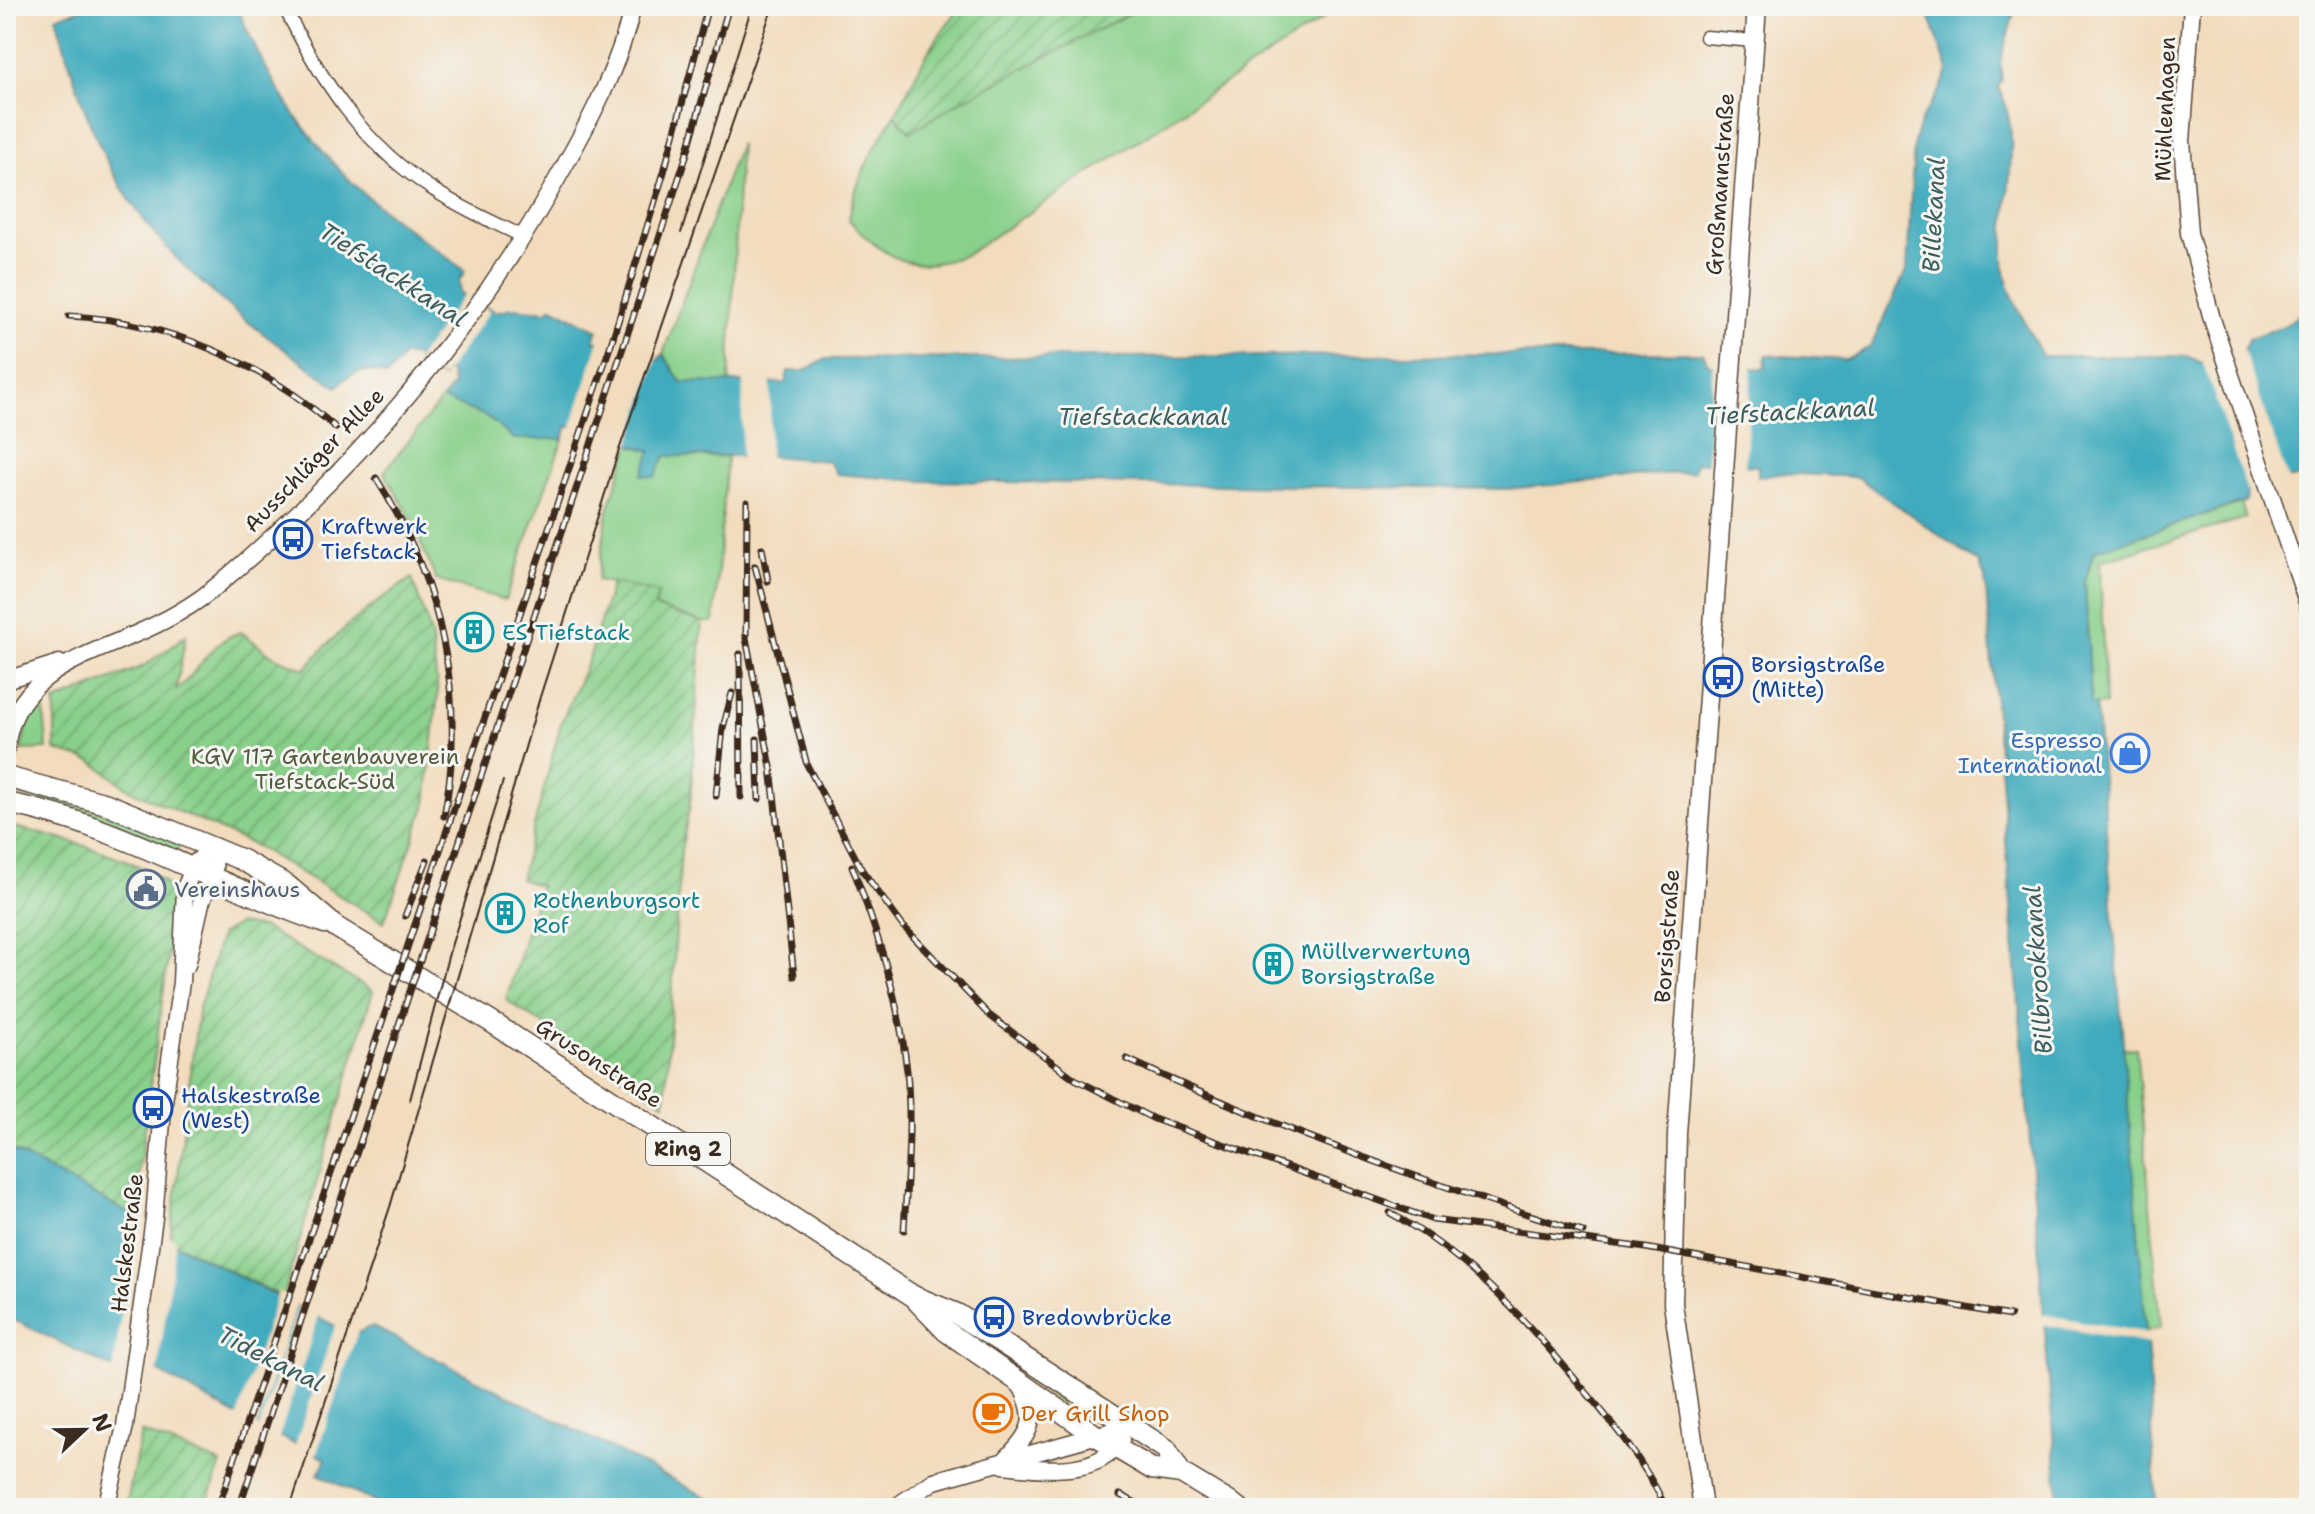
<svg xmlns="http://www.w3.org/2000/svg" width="2315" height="1514" font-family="'Shantell Sans',sans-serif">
<defs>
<pattern id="garden-furrows" width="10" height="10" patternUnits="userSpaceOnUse" patternTransform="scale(2)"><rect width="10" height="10" fill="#89d08b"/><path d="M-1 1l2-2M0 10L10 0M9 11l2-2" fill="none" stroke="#71a971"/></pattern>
</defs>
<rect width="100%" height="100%" fill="#f6f6f2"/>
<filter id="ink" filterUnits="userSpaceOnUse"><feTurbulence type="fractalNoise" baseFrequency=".0125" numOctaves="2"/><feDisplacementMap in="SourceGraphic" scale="16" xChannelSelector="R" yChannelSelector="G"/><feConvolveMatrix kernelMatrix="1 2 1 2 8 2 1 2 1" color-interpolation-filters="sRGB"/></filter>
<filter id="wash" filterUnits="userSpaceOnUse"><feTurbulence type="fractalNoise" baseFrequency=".006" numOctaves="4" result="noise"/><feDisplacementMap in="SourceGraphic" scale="32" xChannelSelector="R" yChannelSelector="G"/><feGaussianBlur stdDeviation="1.8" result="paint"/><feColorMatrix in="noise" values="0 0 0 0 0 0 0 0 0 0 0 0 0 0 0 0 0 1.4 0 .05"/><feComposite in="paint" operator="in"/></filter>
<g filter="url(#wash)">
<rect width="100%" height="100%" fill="#f2dcbd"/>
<g fill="#89d08b" stroke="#627d54" stroke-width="2">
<path d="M1144,6h198l-375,248c-53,22 -81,6 -118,-34 5,-39 25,-72 46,-105l15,17 50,-31z"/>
<path d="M740,143l-11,241 -48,-2 -18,-28z"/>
<path d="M442,399l44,17 28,23h49l-58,161 -69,-20 -26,-63 -26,-45z"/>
<path d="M630,443l35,13 62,1 -13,165h-12l-47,-15 3,-13 -61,-14 11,-70z"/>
<path d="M2241,503l5,15 -146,43 5,143 -14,1 -6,-123 9,-31z"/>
<path d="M43,697l4,52 -26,1 9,-38z"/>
<path d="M17,788l92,26 73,28 -5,9 -103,-40 -60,-18z"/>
<path d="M2136,1048l25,279 -16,5 -22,-283z"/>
<path d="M959,1325l108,69 -6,9 -105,-75z"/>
</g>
<g fill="url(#garden-furrows)" stroke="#627d54" stroke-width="2">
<path d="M963,6h181l-184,95 -50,31 -15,-17c20,-38 37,-78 68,-109z"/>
<path d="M412,578l19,56 7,59 -12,111 -42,118 -132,-78 -122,-54 -39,-29 -36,-11v-48l89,-36 42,-31 -10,55c27,-21 30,-47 65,-58l32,24 32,13c32,-38 66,-64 107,-91z"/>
<path d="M612,582l46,11 -3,14 47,15 -12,182 -9,47 -16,253 -159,-104 34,-114 -20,-7 41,-156 29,-67z"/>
<path d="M6,825c36,9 141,33 161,61 9,12 6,28 5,42l-39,288 -127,-69z"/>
<path d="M239,924l25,4 109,63 -90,306 -113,-56 28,-229 23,-78z"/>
<path d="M141,1432l80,31 -15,45h-80z"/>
</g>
<g fill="#3fabbd" stroke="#3d6a6e" stroke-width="2">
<path d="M92,6h145c27,69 70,136 126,187 31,28 69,52 102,78l-6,10 1,12 36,19 16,-4 35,3 5,-4 46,23 -4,10 64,20 5,-6 18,28 105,1 2,-12h16l22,-12 877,-6 6,12 56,4 1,-14 80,5 24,-13 15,-30 22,-48 7,-128 8,-23 18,-28 8,-20 -22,-64h90l-16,57 2,17 -4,8c29,46 0,130 7,183 3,24 26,62 37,85h146l14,7 42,-14 4,-10 36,-13 25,-19v170l-21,1 -41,14 -1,9 -152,50 -9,31 6,122h5l53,664 7,140h-97l-74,-931 -6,-14 -122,-86 -80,-4 -19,4v-11l-62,-4 -2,9 -186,18 -586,-8 -85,-7 -9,-13 -57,-5h-106l-10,21 -13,-2 9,-24 -83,-25 -5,13h-49l-28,-23 -44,-17 11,-13 -2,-12 -4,-3 -5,7 -25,-18 2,-3 -15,-2 -17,21c-19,-8 -36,-6 -50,11 -79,-56 -163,-114 -215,-199 -32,-52 -49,-112 -66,-171z"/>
<path d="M6,1147l127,69 37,25 183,94 19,-9 356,182h-342l-68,-34 8,-15 -91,-44 -76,-43 -47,-4 -106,-52z"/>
</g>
<g fill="#f2dcbd">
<path d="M465,293l25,18 -48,67 -25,-18z"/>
<path d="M599,340l58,18 -28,89 -58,-18z"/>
<path d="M2242,346l46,134 -40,14 -46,-134z"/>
<path d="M1713,364l39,3 -7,100 -38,-3z"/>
<path d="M743,379h28l-2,81 -28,1z"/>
<path d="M135,1214l41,26 -19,136 -44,-4z"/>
<path d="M278,1292l20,8 -42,129 -20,-9z"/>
<path d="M300,1302l20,10 -42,128 -20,-10z"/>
<path d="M2041,1314l108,19 1,11 -110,-20z"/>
<path d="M337,1321l17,10 5,-3 -44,130 -21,-10z"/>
</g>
</g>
<g filter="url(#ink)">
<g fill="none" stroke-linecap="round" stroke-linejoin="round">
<defs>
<g id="minor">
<path d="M284,6c36,74 81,142 153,186 28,18 58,31 87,45"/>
<path d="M1706,37l48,4"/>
</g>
<g id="tertiary">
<path d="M2192,6l-10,135 7,92 23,86 97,289"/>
<path d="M6,680l53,-17"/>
<path d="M6,750c6,-71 68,-90 125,-114 31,-13 63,-30 88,-52 138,-116 255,-255 342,-412 30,-53 58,-106 72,-166"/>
<path d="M187,965l14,-62 13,-31 1,-25"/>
<path d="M1005,1460c26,-28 35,-39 15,-76"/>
<path d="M1003,1465c38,4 95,13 118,-25"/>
<path d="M106,1508l19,-82 29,-208 9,-109 18,-127 4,-94 11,-26 19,-15"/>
<path d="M894,1508l40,-27 196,-55"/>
</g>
<path id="secondary" d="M1703,1508l-30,-204 4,-170 80,-1128"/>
<g id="primary">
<path d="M6,777l101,27 135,56 46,26 48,41 160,98 417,271 44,18 209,135 15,24"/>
<path d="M6,803c113,21 211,84 319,120"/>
<path d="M918,1302l28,29 152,106 54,32 29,4 58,35"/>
</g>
</defs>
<use href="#minor" stroke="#564536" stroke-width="15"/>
<use href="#tertiary" stroke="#564536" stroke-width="19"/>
<use href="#secondary" stroke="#564536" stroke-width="21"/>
<use href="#primary" stroke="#564536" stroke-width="23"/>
<use href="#minor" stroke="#fff" stroke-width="12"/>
<use href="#tertiary" stroke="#fff" stroke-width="16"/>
<use href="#secondary" stroke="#fff" stroke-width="18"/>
<use href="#primary" stroke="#fff" stroke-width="20"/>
<g stroke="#3b2a1e" stroke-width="2">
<path d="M681,233l71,-227"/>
<path d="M410,1100l39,-147 54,-172"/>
<path d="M290,1508l100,-301 150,-510 78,-244 155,-447"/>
</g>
<defs>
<g id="rail">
<path d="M69,316c96,4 196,48 267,112"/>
<path d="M376,478c65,102 91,219 68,338"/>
<path d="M747,502l-1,136 25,129 23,209"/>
<path d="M762,548l6,33"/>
<path d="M755,566l52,199 55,105 40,55 87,90 86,64 79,40 279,101 213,28 364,68"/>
<path d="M740,654l1,143"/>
<path d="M757,739l2,60"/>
<path d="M716,796l7,-68 9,-35"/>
<path d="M852,866c26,67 47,133 55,205 5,53 0,106 -3,159"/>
<path d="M405,916l22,-56"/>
<path d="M1127,1059c146,69 302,124 456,173"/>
<path d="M1390,1213c75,40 131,102 185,166 35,41 68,80 91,129"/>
<path d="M1120,1495l26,13"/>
<path d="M218,1508l393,-1164 53,-172 44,-166"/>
<path d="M239,1508l446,-1348 44,-154"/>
</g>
</defs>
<use href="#rail" stroke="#3b2a1e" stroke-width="7"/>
<use href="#rail" stroke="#f6f6f2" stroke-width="4" stroke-dasharray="12" stroke-linecap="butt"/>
</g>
</g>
<defs>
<symbol id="bus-ring" viewBox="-11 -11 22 22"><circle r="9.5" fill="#f6f6f2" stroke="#1a4fb4" stroke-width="1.5"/><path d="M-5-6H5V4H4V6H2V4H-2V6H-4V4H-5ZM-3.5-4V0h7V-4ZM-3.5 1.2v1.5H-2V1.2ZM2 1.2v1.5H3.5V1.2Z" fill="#1a4fb4"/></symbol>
<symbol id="building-ring" viewBox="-11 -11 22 22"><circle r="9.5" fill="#f6f6f2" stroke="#0f9aa8" stroke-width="1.5"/><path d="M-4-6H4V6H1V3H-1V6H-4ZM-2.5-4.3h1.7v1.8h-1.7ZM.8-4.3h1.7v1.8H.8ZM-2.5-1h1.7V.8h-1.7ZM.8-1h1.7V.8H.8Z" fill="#0f9aa8"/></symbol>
<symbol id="shop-ring" viewBox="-11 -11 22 22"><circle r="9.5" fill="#f6f6f2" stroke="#3f7fe0" stroke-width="1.5"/><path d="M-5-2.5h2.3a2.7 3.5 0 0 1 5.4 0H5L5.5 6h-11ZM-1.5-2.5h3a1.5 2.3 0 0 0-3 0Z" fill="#3f7fe0"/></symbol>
<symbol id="civic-ring" viewBox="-11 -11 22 22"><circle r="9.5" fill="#f6f6f2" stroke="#5c6f8a" stroke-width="1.5"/><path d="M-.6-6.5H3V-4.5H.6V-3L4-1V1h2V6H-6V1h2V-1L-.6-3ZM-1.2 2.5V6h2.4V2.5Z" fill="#5c6f8a"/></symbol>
<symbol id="cafe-ring" viewBox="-11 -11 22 22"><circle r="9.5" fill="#f6f6f2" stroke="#e8710a" stroke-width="1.5"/><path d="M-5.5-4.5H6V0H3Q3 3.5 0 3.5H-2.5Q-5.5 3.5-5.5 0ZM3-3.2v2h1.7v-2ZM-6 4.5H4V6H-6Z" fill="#e8710a"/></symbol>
</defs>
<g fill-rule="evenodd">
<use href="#bus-ring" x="271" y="517" width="44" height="44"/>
<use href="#building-ring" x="452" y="610" width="44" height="44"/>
<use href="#bus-ring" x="1701" y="655" width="44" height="44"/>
<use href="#shop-ring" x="2108" y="731" width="44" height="44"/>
<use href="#civic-ring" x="124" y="867" width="44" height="44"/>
<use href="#building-ring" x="483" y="891" width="44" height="44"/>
<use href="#building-ring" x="1251" y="942" width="44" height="44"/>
<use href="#bus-ring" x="131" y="1086" width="44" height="44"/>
<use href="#bus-ring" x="972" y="1295" width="44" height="44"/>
<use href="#cafe-ring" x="971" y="1391" width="44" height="44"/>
</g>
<g text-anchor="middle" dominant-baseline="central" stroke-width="6" stroke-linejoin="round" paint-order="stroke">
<rect fill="#f6f6f2" stroke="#73675e" stroke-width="2" x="646" y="1133" width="84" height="32" rx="6"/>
<g font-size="20" font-weight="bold" fill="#3b2a1e">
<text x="688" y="1149">Ring 2</text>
</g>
<g font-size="22" fill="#3b2a1e" stroke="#f6f6f2">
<text transform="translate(2165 109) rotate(-88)">Mühlenhagen</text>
<text transform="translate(1720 184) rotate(-86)">Großmannstraße</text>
<text transform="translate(314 460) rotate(-46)">Ausschläger Allee</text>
<text transform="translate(1667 936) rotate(-86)">Borsigstraße</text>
<text transform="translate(599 1063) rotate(33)">Grusonstraße</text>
<text transform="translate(127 1243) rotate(-83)">Halskestraße</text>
</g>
<g font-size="22" fill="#164399" stroke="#f6f6f2" text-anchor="start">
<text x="321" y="526">Kraftwerk<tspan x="321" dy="25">Tiefstack</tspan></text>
<text x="1751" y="664">Borsigstraße<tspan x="1751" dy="25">(Mitte)</tspan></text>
<text x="181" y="1095">Halskestraße<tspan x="181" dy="25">(West)</tspan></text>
<text x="1022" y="1317">Bredowbrücke</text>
</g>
<g font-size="22" fill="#0d838f" stroke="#f6f6f2" text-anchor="start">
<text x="502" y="632">ES Tiefstack</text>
<text x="533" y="900">Rothenburgsort<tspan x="533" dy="25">Rof</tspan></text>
<text x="1301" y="951">Müllverwertung<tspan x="1301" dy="25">Borsigstraße</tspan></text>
</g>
<g font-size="22" fill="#366cbe" stroke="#f6f6f2" text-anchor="end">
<text x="2102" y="740">Espresso<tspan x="2102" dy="25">International</tspan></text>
</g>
<g font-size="22" fill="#525c3f" stroke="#f6f6f2">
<text x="325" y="756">KGV 117 Gartenbauverein<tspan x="325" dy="25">Tiefstack-Süd</tspan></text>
</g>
<g font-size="22" fill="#4e5e75" stroke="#f6f6f2" text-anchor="start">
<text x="174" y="889">Vereinshaus</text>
</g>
<g font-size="22" fill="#c56008" stroke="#f6f6f2" text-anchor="start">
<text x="1021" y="1413">Der Grill Shop</text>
</g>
<g font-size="24" font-style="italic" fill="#3d5e5e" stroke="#f6f6f2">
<text transform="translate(1934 215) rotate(-87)">Billekanal</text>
<text transform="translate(393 275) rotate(33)">Tiefstackkanal</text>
<text transform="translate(1790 412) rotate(-3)">Tiefstackkanal</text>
<text x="1143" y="417">Tiefstackkanal</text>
<text transform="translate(2038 970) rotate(-94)">Billbrookkanal</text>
<text transform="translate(271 1359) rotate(27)">Tidekanal</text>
</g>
</g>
<rect width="2315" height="1514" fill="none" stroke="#f6f6f2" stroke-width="32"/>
<g transform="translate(84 1430) rotate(68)" stroke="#f6f6f2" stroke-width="6" paint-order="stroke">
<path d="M0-6L14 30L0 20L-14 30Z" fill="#3b2a1e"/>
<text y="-12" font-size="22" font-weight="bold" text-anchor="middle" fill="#3b2a1e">N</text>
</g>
</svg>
